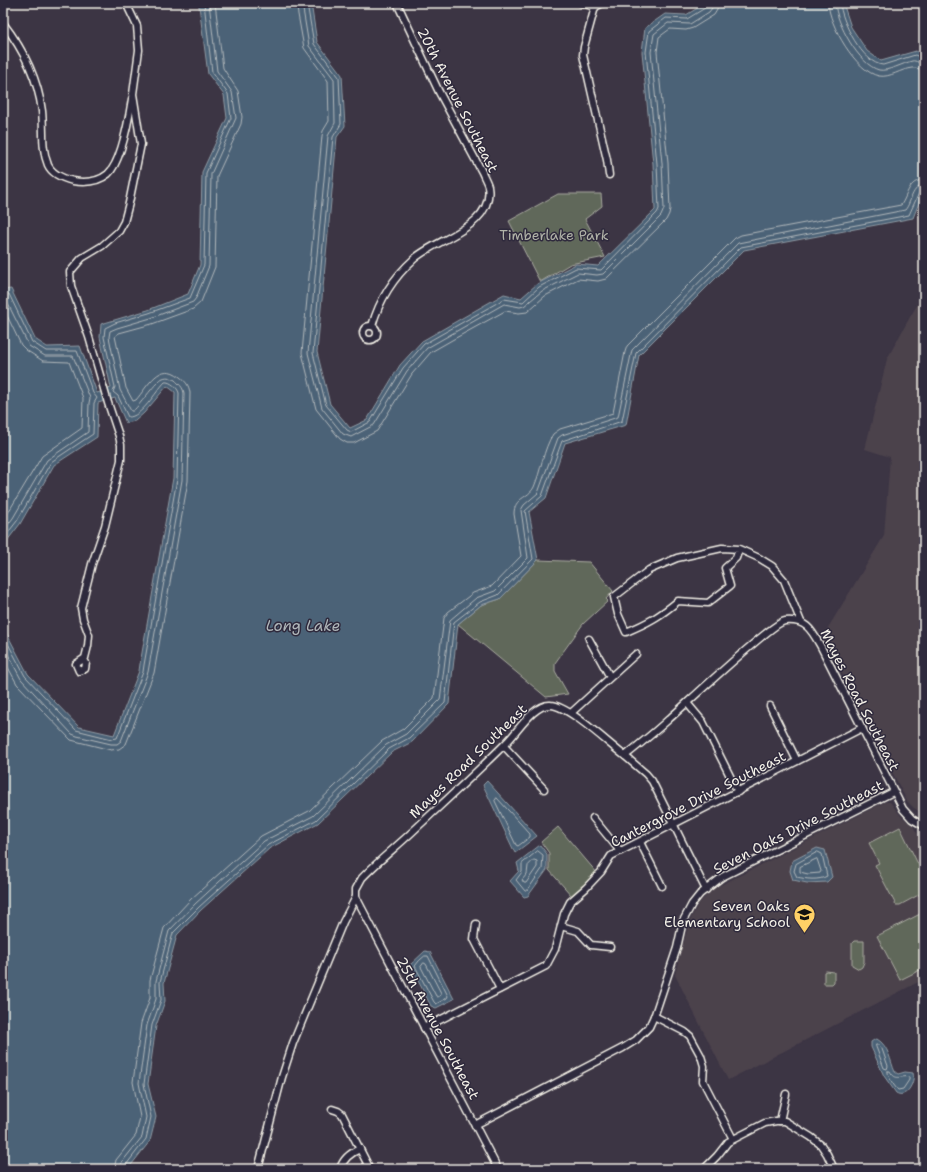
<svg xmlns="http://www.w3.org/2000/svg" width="927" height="1172" font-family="'Shantell Sans',sans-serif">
<rect width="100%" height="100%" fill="#3c3544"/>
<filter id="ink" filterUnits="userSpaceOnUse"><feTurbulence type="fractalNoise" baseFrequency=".025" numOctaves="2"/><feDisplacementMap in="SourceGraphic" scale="8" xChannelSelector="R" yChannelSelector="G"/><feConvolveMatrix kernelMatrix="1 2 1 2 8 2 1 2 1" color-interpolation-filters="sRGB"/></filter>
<g filter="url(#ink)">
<g fill="#4c424c">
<path d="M924,294v520l-10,-6 -7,-7 -84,-165 61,-100 6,-79 -25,-8 22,-90 23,-42z"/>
<path d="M885,802h5l11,14 12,10 11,20v133l-196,101 -53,-105 6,-25 10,-32 8,-15 14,-14z"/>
</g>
<g fill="#60675a" stroke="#aaaca1">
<path d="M558,194h43l1,12 -17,13 20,38 -35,7 -30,18 -31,-61z"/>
<path d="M538,560l51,2 24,29 -7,8 2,2 -25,23 -28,39v8l13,23 -22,3 -88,-73 23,-19 19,-6z"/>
<path d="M558,827l39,46 -25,23 -23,-26v-17l-8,-11z"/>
<path d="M900,827l18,37 6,6v22l-24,13h-4l-21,-40 4,-2 -10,-20z"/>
<path d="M924,912v56l-24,12 -23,-44z"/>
<path d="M854,941h10v21l-2,5 -3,2 -7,-4v-22z"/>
<path d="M826,971l8,1v10l-2,2h-8v-12z"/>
</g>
<g fill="#4c6277" stroke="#8f9ba4">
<path d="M200,3h111l6,39 25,33 3,51 -8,11 -20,215 13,52 20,24 17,-8 33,-55 22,-24 82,-47 17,4 16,-14 39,-20 22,2 57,-56 -2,-46 -11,-112 3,-24 20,-14 21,1 20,-12h137l8,24 16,24 14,10 35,-10 8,5v134l-11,28 -169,32 -105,105 -13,70 -61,18 -19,55 -17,14 9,48 -38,39 -19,6 -23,19 -9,80 -37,38 -20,10 -74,71 -48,25 -69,62 -24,25 -13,48 1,18 -9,25 -8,58 8,33 -6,24 -22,28h-125v-546l4,11 21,40 51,53 35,8 25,-64 1,-7 33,-186 2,-86 -8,-6 -23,27 -9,8 -9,2 -11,-25 -17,5 -1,34 -43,28 -34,59 -17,22v-256l8,-1 24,50 12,8 33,-1 17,47 14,-5 -11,-51 1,-13 47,-14 40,-16 12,-29 2,-93 25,-54 -3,-23 -16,-21 -9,-68z"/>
<path d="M487,781l50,55 -22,17 -32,-68z"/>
<path d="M540,845l7,9v16l-19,26 -4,1 -14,-16 9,-10 -2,-8z"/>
<path d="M817,848l8,2 7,27 -5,5 -20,1 -14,-3 -3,-9 2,-10z"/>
<path d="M425,951l5,1 24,47 -18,9 -5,-2 -21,-41z"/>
<path d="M877,1039c12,7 13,22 18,33l3,2 7,-2 8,1c2,6 -3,19 -10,21 -3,1 -5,0 -7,-1l-12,-17 -13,-29v-5l3,-2z"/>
</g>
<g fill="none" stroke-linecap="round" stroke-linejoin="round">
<g stroke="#b1b8bb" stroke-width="1">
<path d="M296,3l8,45 24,33 1,40 -6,10 -1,5 -20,217 14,56 24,30 7,4h7l23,-12 35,-57 19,-22 21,-12 53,-29 14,2 8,-1 18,-16 33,-17 20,2 8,-2 60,-59 3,-6 1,-5 -2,-46 -11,-111 2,-15 11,-8 16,1 7,-2 21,-13 3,-5 1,-7"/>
<path d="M302,3l7,43 25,33 1,44 -7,13 -20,217 14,55 21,26 8,3 23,-12 33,-54 20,-23 77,-44 16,3 4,-1 18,-15 36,-18 19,2 6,-1 58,-58 3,-7 -2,-46 -11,-111 3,-18 14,-11 22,1 19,-12 3,-4v-5"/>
<path d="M307,3l7,41 25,33 2,47 -8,13 -20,216 13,52 21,25 4,2 19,-10 33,-54 21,-24 80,-45 19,3 16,-15 37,-19 25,2 56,-57 2,-4 -2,-45 -11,-112 3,-21 17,-13 21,1 18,-11 2,-5"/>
<path d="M828,3c1,22 28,69 51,73 11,2 22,-7 33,-8 4,-1 8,2 12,2"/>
<path d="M835,3c1,20 24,62 44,67 8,2 25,-7 33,-9 4,-1 8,3 12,3"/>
<path d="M840,3c1,18 23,61 43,62l32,-10 9,4"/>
<path d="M3,294h6l23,48 14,9h31l16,42 4,5 -3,5 -1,31 -42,28 -34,59 -14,18"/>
<path d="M3,299l3,1 23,46 16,10h28l17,42 -1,5 -1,29 -41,28 -34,58 -10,13"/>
<path d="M3,307l18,38 5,5 17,11 26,1 14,36 -1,30 -40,28 -39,65"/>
<path d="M3,634l22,42 51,54 36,9 5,-1 26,-66 1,-7 33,-186 2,-86c-1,-5 -9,-12 -14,-11 -9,9 -24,36 -37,35l-10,-21 -5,-4 2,-5 -11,-50 1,-9 10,-5 34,-10 41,-15 14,-33 2,-92 25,-55 -3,-24 -16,-22 -8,-69"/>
<path d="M3,645l18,34 51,55 5,2 34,8h6l4,-3 27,-69 34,-192 2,-87c-1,-6 -5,-9 -9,-13 -4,-2 -7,-4 -12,-2 -6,2 -22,26 -30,33h-2l-11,-21 -11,-53 1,-6 7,-3 34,-10 42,-16 3,-4 13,-32 2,-92 25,-56 -4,-26 -15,-21 -8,-68"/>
<path d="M3,658l14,26 54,56 40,10 8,-1 7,-5 28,-71 34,-192 2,-88c-1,-8 -4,-11 -10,-16 -20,-17 -32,9 -44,23l-3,1 -7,-13 -11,-52 4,-3 33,-9 41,-15 8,-7 14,-35 2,-91 24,-52 1,-7 -4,-26 -15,-23 -8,-65"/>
<path d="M497,798l33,36v3l-12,9 -2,-1 -21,-44z"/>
<path d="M538,851l5,4 -1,14 -15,22h-2l-9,-11 6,-8v-8z"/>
<path d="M818,852l4,2 5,22c-8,5 -22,3 -30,1l-3,-6 2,-7z"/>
<path d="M817,859l4,12 -1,2 -12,1 -8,-2v-5z"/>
<path d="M534,860l3,1v6l-11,16h-2l-2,-3 5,-6 1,-8z"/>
<path d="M425,956h3l20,40 -1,2 -11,6 -2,-2 -19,-36 4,-5z"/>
<path d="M424,963l2,1 15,29v2l-3,2 -2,-1 -15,-29z"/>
<path d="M876,1045h3l3,4 6,17 -1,3 -3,-1 -8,-21z"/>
<path d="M888,1071h2c6,11 11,4 19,6v3l-6,9 -5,1c-4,-4 -11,-14 -10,-19z"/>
<path d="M114,1169l2,-9 20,-25 4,-18 -7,-35 8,-59 9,-25v-18l14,-52 27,-29 70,-63 48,-25 73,-70 21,-12 31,-31 10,-80 4,-6 25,-19 19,-7 29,-30 -7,-42c0,-17 14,-15 20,-27 7,-16 9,-37 19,-53l7,-5 53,-16 12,-61 2,-6 108,-108 6,-3 160,-30c7,-10 7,-25 23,-25"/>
<path d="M120,1169l2,-7 20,-25 4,-20 -7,-34 8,-58 9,-26v-18l13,-50 26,-27 69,-63 49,-25 73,-71 20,-11 34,-34 10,-80 26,-22 19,-7 33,-33 -7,-48 3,-5 14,-12 20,-55 4,-3 56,-18 14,-67 106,-107 167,-33c7,-8 6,-24 19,-24"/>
<path d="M125,1169l1,-4 20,-26 5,-22 -7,-33 8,-59 9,-25 -1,-18 13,-49 26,-26 69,-62 48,-25 73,-71 20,-11 36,-35 9,-81 26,-20 18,-7 35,-36 -8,-48 17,-15 20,-55 60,-20 14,-68 105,-106 168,-32 10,-22 5,-2"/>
</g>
<defs>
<g id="minor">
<path d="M581,3l14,4"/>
<path d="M595,7l-11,40 -1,8 24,105 2,15"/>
<path d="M595,7l8,-4"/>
<path d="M3,23c20,26 35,56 39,88 2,19 -1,37 6,54 4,9 17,14 25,16 12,2 25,1 35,-7 14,-13 21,-56 24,-75"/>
<path d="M372,326c7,-25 22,-49 42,-67 23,-21 81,-32 74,-73 -1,-4 -4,-9 -6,-14l-43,-80 -42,-89"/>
<circle cx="370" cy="333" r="7"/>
<path d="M739,549l-3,9 -11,10 5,18 -22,17 -30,-2c-18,15 -30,22 -52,31l-8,-18 -4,-17 35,-27 28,-12 45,-10 17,1 20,9 13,8 12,14 17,42"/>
<path d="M589,639l21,38"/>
<path d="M84,660l2,3 -1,6 -6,2 -3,-7 9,-6 3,-12 1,-11 -6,-16 -2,-11 11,-44 13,-38 16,-66v-15l-2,-9 -11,-33 -19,-66 -18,-51 -1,-14 12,-14 20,-12 17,-15 5,-9 5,-19 12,-59 -8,-50 6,-44 -2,-24 -11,-23"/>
<path d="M687,703l16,19 35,70"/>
<path d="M770,706l27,55"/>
<path d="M571,713l65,-59"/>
<path d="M504,746l40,43"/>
<path d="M625,756l21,18 6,7 54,109"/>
<path d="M593,818l27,33"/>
<path d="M640,842l22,44"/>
<path d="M356,897l142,272"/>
<path d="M476,924l-2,15 26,50"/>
<path d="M561,926l17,5 13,14 19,2"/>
<path d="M654,1016l31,16 5,4 11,20 3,10 -1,15 30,58"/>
<path d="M424,1028l122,-62 9,-17 9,-35 6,-12 16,-14 15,-16 10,-16 251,-128"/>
<path d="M332,1109l6,2 4,3 28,55"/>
<path d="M780,1121l6,-27"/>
<path d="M475,1125l148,-77 13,-8 13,-13 6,-13 22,-66 6,-27 9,-17 8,-10 22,-17 171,-85"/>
<path d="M258,1169l24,-92 11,-34 50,-121 13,-25v-8l6,-11c15,-16 33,-30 49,-45 32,-30 64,-59 95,-90 11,-10 28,-40 45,-38 18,1 58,39 74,51 15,-12 30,-24 44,-37 16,-14 104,-97 116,-98 22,-2 27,10 36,26l82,162 9,10 12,7"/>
<path d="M340,1169c3,-10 10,-16 20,-20"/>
<path d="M704,1169l13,-13 11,-14 37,-19 11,-2h9l26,16 10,8 6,9 7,15"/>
</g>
</defs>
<use href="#minor" stroke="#f4f1e8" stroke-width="9"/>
<use href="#minor" stroke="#2f2a3d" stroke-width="6"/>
</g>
</g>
<defs>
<symbol id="school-pin" viewBox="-11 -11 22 30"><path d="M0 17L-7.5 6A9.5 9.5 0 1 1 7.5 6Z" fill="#ffd166" stroke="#2f2a3d"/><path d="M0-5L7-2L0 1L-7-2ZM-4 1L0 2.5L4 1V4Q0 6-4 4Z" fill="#111"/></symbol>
</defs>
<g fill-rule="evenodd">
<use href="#school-pin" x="792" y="902" width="25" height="34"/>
</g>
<g text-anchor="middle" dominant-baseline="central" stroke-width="3" stroke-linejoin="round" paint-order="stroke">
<g font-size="14" fill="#f4f1e8" stroke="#2f2a3d">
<text transform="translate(458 100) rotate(63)">20th Avenue Southeast</text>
<text transform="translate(860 700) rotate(63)">Mayes Road Southeast</text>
<text transform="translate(468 761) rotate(-44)">Mayes Road Southeast</text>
<text transform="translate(698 799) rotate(-27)">Cantergrove Drive Southeast</text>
<text transform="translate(798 827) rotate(-27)">Seven Oaks Drive Southeast</text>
<text transform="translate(438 1028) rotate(62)">25th Avenue Southeast</text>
</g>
<g font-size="14" fill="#b1b3a8" stroke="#2f2a3d">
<text x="554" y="235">Timberlake Park</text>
</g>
<g font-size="14" fill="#f4f1e8" stroke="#2f2a3d" text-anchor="end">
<text x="790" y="906">Seven Oaks<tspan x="790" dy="16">Elementary School</tspan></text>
</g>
<g font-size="15" font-style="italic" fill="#b1b8bb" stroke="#2f2a3d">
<text x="303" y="626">Long Lake</text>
</g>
</g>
<rect width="927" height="1172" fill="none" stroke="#2f2a3d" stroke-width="16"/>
<rect x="8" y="8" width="911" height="1156" fill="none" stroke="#f4f1e8" stroke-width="1.5" filter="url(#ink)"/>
</svg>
